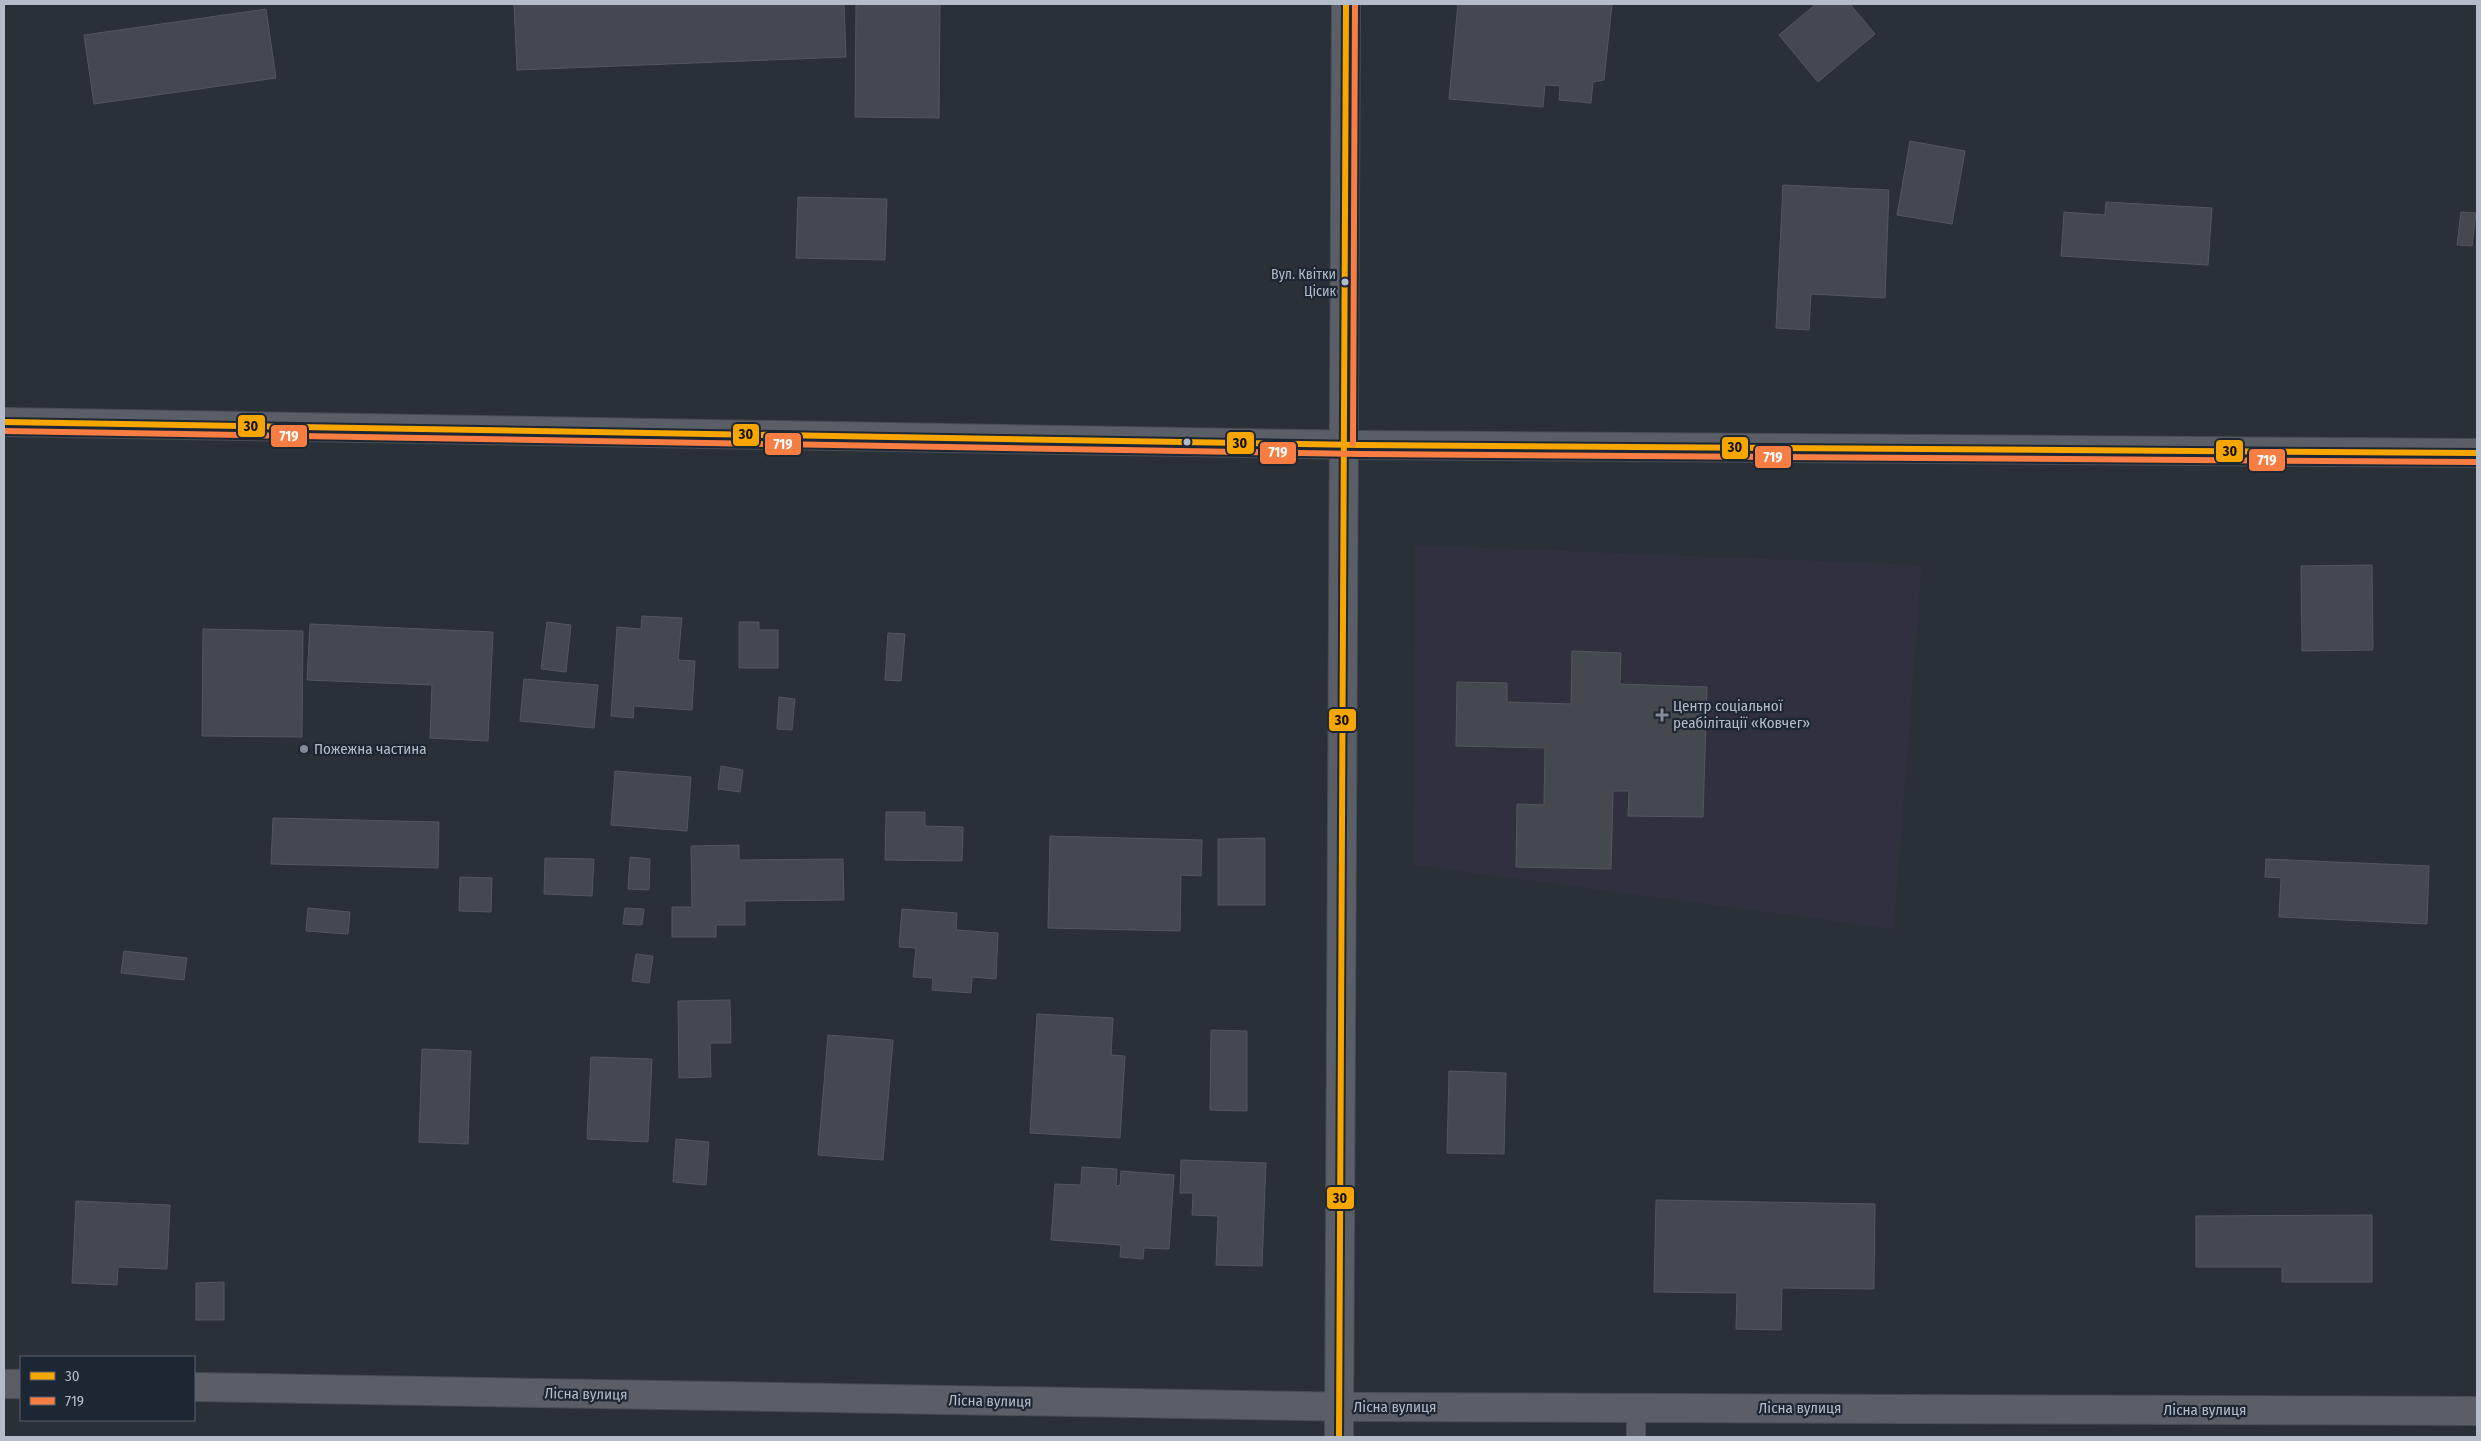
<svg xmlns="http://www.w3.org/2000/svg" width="2481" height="1441" font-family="'Fira Sans Condensed',sans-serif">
<rect width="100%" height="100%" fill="#2a3038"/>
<path fill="#31303e" d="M1415,545l507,20 -28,364 -481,-64z"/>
<g fill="#444950" stroke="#52575f">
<path d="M514,4h330l2,53 -329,13z"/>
<path d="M856,4h84l-1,114 -84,-1z"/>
<path d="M1458,4h154l-8,76 -11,2 -2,21 -32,-3 1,-14 -15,-1 -2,22 -94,-8z"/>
<path d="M1816,4h34l25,30 -57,48 -39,-47z"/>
<path d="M266,9l10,69 -182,26 -10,-69z"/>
<path d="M1910,141l55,10 -13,73 -55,-9z"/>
<path d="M1783,185l106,5 -4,108 -74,-4 -2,36 -33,-2z"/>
<path d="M798,197l89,2 -2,61 -89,-2z"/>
<path d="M2106,202l106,6 -4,57 -147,-9 3,-44 41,3z"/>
<path d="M2461,212l15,1 -4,33 -15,-1z"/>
<path d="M2372,565l1,85 -71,1 -1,-85z"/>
<path d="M642,616l40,2 -4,42 17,1 -3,49 -58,-4 -1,12 -22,-2 6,-89 24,2z"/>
<path d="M547,622l24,3 -5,47 -25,-3z"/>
<path d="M739,622h20v8h19v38h-39z"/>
<path d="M310,624l183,8 -5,109 -58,-3 2,-53 -125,-5z"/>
<path d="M203,629l100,2 -1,106 -100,-1z"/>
<path d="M888,633l17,1 -4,47 -16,-1z"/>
<path d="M1572,651l49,2 -1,31 87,3 -4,130 -75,-1 1,-25h-16l-2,78 -95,-2 1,-63 27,1 1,-57 -89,-2 1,-64 50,1v19l64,2z"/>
<path d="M524,679l74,6 -4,43 -74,-7z"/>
<path d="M779,697l16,2 -3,31 -15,-1z"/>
<path d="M721,766l22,4 -3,22 -22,-3z"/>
<path d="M615,771l76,6 -4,54 -76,-6z"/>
<path d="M886,812h39v14l38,1 -1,34 -77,-1z"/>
<path d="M273,818l166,4 -1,46 -167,-4z"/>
<path d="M1050,836l152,4 -1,36 -20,-1 -1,56 -132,-3z"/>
<path d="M1265,838v67h-47v-66z"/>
<path d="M739,845v15l104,-1 1,41 -99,1v24h-29v12h-44v-30h20l-1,-61z"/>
<path d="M630,857l20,2 -1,31 -21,-1z"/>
<path d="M545,858l49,1 -2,37 -48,-2z"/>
<path d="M2266,859l163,7 -2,58 -148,-7 2,-39 -16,-1z"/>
<path d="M460,877l32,1 -1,34 -32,-1z"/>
<path d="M308,908l42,4 -2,22 -42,-3z"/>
<path d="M625,908l19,1 -2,16 -19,-1z"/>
<path d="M902,909l55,4 -1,17 42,3 -2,46 -24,-2 -1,16 -39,-3 1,-12 -20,-1 3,-29 -17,-1z"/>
<path d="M124,951l63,7 -3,22 -63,-7z"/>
<path d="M636,954l17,2 -4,27 -17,-2z"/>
<path d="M730,1000l1,43h-21l1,34 -32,1 -1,-77z"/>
<path d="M1037,1014l76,4 -2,37 14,1 -5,82 -90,-5z"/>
<path d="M1211,1030l36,1v80l-37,-1z"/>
<path d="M828,1035l65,5 -10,120 -65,-5z"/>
<path d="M422,1049l49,2 -3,93 -49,-2z"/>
<path d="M591,1057l61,2 -4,83 -61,-3z"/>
<path d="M1449,1071l57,2 -2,81 -57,-1z"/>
<path d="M676,1139l33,3 -3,43 -33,-3z"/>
<path d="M1181,1160l85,3 -4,103 -46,-1 2,-49 -26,-1 1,-22h-13z"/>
<path d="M1082,1167l35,2 -1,17 4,-1 1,-14 53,4 -5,74 -25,-1 -1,11 -23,-2 1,-12 -70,-5 4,-56 26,1z"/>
<path d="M1656,1200l219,4 -1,85 -92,-1 -1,42 -45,-1 1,-36 -83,-1z"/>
<path d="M76,1201l94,4 -3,64 -49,-2 -1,18 -45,-2z"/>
<path d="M2372,1215v67h-90v-15h-86v-51z"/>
<path d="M224,1282v38h-28v-37z"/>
</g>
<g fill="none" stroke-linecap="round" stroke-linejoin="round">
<defs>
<path id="service" d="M1636,1408v29"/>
<g id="minor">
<path d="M4,1384h17"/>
<path d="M194,1387l1166,20 1117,4"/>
<path d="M1339,1437l7,-1433"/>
</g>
<path id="tertiary" d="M4,422l1357,23 1116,8"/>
</defs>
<use href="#service" stroke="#484c53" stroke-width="20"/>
<use href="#minor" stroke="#484c53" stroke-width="30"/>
<use href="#tertiary" stroke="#484c53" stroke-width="30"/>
<use href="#service" stroke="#5a5e66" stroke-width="18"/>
<use href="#minor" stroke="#5a5e66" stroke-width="28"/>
<use href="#tertiary" stroke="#5a5e66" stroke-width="28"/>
<defs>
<g id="bus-1">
<path d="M4,422l1357,23 1116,8"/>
<path d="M1339,1437l7,-1433"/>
</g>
<g id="bus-2">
<path d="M4,431l1357,23 1116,8"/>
<path d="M1353,444l2,-440"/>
</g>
</defs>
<use href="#bus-1" stroke="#1d2633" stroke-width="10"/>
<use href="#bus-2" stroke="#1d2633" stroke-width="10"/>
<use href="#bus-1" stroke="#f7a600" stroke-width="6"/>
<use href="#bus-2" stroke="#f77d43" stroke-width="6"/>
</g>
<g fill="#b4bcc9" stroke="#1d2633" stroke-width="2">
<circle cx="1345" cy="282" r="4.5"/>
<circle cx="1187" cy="442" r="4.5"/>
</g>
<g fill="#848b96" stroke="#1d2633" stroke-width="2">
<path d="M1659.5 707.5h5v5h5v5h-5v5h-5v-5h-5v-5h5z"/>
<circle cx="304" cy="749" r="5"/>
</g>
<g text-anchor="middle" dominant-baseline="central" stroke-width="4.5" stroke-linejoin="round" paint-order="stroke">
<g font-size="14" fill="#b4bcc9" stroke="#1d2633" text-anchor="end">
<text x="1336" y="274">Вул. Квітки<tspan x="1336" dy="17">Цісик</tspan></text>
</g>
<g font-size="15" fill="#b4bcc9" stroke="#1d2633" text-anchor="start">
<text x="1673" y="706">Центр соціальної<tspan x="1673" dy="17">реабілітації «Ковчег»</tspan></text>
<text x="314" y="749">Пожежна частина</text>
</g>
<g font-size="15" fill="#b4bcc9" stroke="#1d2633">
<text transform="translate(586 1394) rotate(1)">Лісна вулиця</text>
<text transform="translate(990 1401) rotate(1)">Лісна вулиця</text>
<text x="1395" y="1407">Лісна вулиця</text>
<text x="1800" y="1408">Лісна вулиця</text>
<text x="2205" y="1410">Лісна вулиця</text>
</g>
</g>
<g stroke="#1d2633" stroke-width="2">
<rect x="237" y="414" width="29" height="24" rx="5" fill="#f7a600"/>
<rect x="732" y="423" width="28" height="24" rx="5" fill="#f7a600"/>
<rect x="270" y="424" width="38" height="24" rx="5" fill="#f77d43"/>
<rect x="1226" y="431" width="29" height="24" rx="5" fill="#f7a600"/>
<rect x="764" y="432" width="38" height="24" rx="5" fill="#f77d43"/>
<rect x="1721" y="436" width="28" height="24" rx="5" fill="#f7a600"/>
<rect x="2215" y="439" width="29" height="24" rx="5" fill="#f7a600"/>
<rect x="1259" y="441" width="38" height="24" rx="5" fill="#f77d43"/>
<rect x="1754" y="445" width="38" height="24" rx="5" fill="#f77d43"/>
<rect x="2248" y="448" width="38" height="24" rx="5" fill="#f77d43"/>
<rect x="1328" y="708" width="29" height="24" rx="5" fill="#f7a600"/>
<rect x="1326" y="1186" width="29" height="24" rx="5" fill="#f7a600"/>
</g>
<g font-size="14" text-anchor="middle" font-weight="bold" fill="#fff">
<text x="289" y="441">719</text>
<text x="783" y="449">719</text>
<text x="1278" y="457">719</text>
<text x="1773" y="462">719</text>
<text x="2267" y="465">719</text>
</g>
<g font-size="14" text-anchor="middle" font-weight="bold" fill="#111">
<text x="251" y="431">30</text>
<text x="746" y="439">30</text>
<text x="1240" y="448">30</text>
<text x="1735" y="452">30</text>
<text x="2230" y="456">30</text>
<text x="1342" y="725">30</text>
<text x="1340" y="1203">30</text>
</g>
<rect width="2481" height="1441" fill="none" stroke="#b4bcc9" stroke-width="10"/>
<rect x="20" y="1356" width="175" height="65" fill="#1d2633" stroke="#59626f"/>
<rect x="30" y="1372" width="25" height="8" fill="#f7a600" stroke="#59626f"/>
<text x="65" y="1381" font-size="15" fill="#b4bcc9">30</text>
<rect x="30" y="1397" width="25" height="8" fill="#f77d43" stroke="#59626f"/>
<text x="65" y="1406" font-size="15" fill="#b4bcc9">719</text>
</svg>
